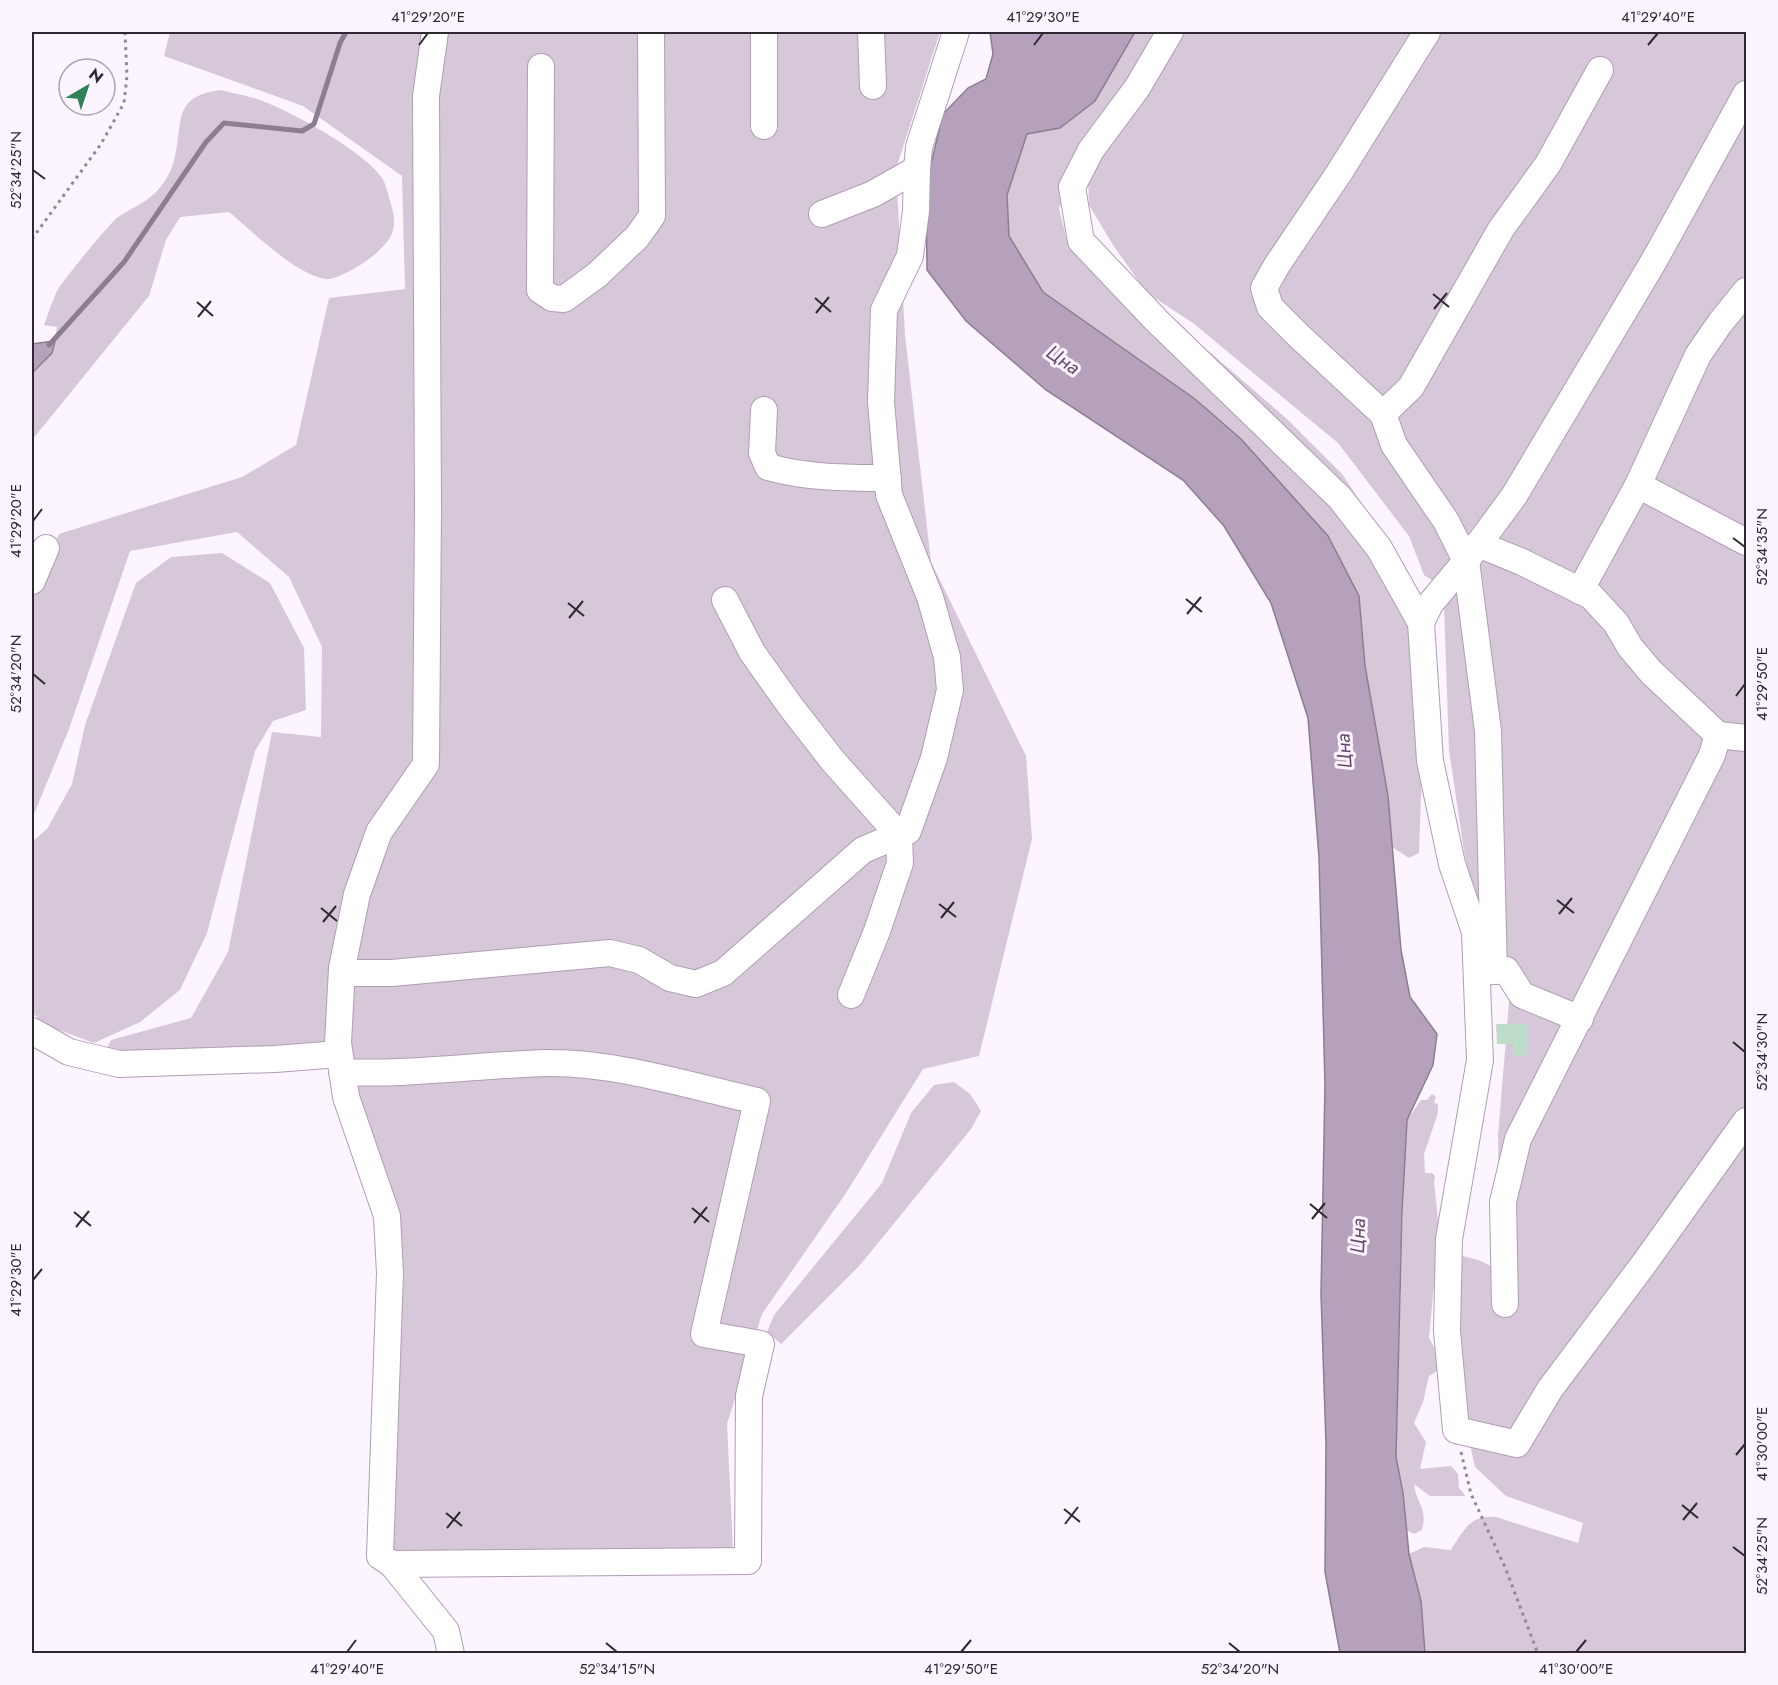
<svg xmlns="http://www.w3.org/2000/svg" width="1778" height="1685" font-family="Jost,sans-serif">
<rect width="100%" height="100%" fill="#fcf4fe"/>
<g fill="#d6c8d9">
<path d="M170,32h770l-44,137 9,166 26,227 95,194 6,83 -53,217 -56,13 -77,124 -84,121 -35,110 7,147 -362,-3 11,-332 -54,-173 -232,5 14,-28 80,-22 37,-66 44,-220 49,5 1,-90 -33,-70 -52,-45 -107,19 -61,178 -37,90v-230l27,-55 183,-57 54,-32 33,-147 76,-9 -3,-113 -99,-70 -139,-50z"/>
<path d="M1135,32h32l-93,136 -15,41 7,27 40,48 106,70 74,64 56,56 46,69 25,104 10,92 -4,114 -10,5 -17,-11 -4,-51 -23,-130 -6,-70 -164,-197 -152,-107 -34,-56 -2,-41 20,-61 33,-6 35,-27z"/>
<path d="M1180,32h566v1621h-321l-4,-52 -12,-47 15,-7 27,3c13,-20 19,-36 45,-33l82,26 5,-20 -77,-27 -31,-29 -15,-70 -4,-143 22,6 22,10 -2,-134 14,-170 -26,-3 -22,-112 -15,-101 -5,-145 6,-13 -26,-17 -15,-39 -71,-93 -145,-120 -46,-30 -34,-48 -24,-40 -1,-31z"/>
<path d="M221,90c14,4 30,6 44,12 29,11 101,51 117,76 5,8 6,18 9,26 7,24 2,35 -17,51 -9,8 -38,26 -49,24 -30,-5 -72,-47 -96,-67l-49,5 -14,23 -17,56 -117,144v-67l20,-20 5,-26 -13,-2c4,-11 8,-23 13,-34 5,-10 53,-68 61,-74 15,-10 33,-16 44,-32 5,-6 10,-17 12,-24 10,-36 -4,-65 47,-71z"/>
<path d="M222,553l48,30 34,65 2,62 -33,11 -18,30 -48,182 -27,57 -40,32 -46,21 -51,-19 -11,-12v-170l15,-13 25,-45 13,-59 51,-142 35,-26z"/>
<path d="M954,1082l16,12 11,17 -10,18 -111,136 -79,79 -14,-12 7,-17 108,-132 29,-70 23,-28z"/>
<path d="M1432,1094l4,3 -2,5 4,3v8l-14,41 1,19h7l3,3 -1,5 5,49 -10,108 9,16 1,16 -10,6 -6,26 -9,21 12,19 -6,27 31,-3 7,8 1,14 6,7 -1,1h-34l-16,-12c2,19 14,24 8,46l-8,4 -8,-4 -3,-37 -7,-36 9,-314 2,-23 14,-20h6z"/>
</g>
<g fill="#b5a1bb" stroke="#8d7d92" stroke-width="1.5">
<path d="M990,32h145l-40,69 -35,27 -33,6 -20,61 2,41 34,56 152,107 46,40 87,97 31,60 6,70 23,130 13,154 9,47 27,37 -4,31 -26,55 -5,93 -6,244 7,36 6,61 12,47 4,52h-85l-15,-81 1,-128 -5,-150 4,-209 -6,-228 -11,-139 -37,-115 -47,-77 -41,-46 -137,-90 -80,-69 -39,-51 -1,-86 17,-70 25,-26 18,-9 7,-25z"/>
<path d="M55,341l-3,12 -20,20v-29z"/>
</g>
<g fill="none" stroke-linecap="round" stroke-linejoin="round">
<path stroke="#8d7d92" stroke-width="5" d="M49,345l75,-83 82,-120 18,-19 78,8 12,-7 26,-81 6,-11"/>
</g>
<path fill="#bdddc9" d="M1496,1024h31v31l-14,1v-12h-16z"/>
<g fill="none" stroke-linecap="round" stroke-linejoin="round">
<defs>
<g id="minor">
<path d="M871,32l2,54"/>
<path d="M1170,32l-33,56 -46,62 -19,37 9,54 76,80 183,177 39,50 42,75 9,138 22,103 23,68 5,128 -31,179 -2,92 9,99 61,14 33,-55 96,-128 100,-140"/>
<path d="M1427,32l-88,141 -62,92 -13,23 6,19 29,29 84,78 11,31 52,76 20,40 22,170 6,240"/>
<path d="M541,67l-1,223 12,8 12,1 33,-24 40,-38 15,-21 -1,-184"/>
<path d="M764,126v-94"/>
<path d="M822,214l51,-20 44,-25"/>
<path d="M764,410l-2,43 6,14c39,11 79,11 120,11"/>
<path d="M1383,414l28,-27 90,-158 47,-65 52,-94"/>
<path d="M1638,485l108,57"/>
<path d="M1478,544l44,18 69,34 25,27 14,24 21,25 67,63 -6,20 -194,384 -15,63 2,102"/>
<path d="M32,581l14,-33"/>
<path d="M1580,591l58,-106 60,-130 22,-32 26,-32"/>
<path d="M725,600l27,52 39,55 42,54 66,74 1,28 -23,68 -26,64"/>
<path d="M1421,623l9,-19 36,-43 48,-65 141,-237 91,-165"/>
<path d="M1718,735l28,3"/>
<path d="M1480,972l26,-2 16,25 58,24"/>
<path d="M342,973h50l218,-20 29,7 31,18 26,6 27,-11 140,-123 45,-19 26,-73 16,-68 -3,-33 -17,-60 -41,-102 -8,-93 3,-92 26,-54 6,-45 1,-42 2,-22 37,-115"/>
<path d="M32,1031l37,21 50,12 156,-5 64,-5"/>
<path d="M342,1072c69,3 136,-7 205,-9 68,-1 144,23 210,38l-53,233 57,10 -12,52 -1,165 -356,3 -12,-8 10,-283 -3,-57 -41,-119 -8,-54 4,-75 15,-74 22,-62 47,-68 2,-257 -2,-411 9,-64"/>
<path d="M392,1564l54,67 5,23"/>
</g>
</defs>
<use href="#minor" stroke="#b09db5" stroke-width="28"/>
<g stroke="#908992" stroke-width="3" stroke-dasharray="3 4.5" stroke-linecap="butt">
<path d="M32,239l69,-95 23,-41 3,-27 -2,-44"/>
<path d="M1461,1452l10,42 34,73 33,87"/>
</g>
<use href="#minor" stroke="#fff" stroke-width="26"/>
</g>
<path fill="none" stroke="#2f2831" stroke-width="2" d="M419,45l9,-12M1034,45l9,-12M1648,45l10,-12M33,170l12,9M1433,294l16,13M815,298l16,14M197,302l16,14M1434,309l13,-16M816,313l13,-16M198,317l13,-16M33,521l9,-12M1733,538l12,9M1186,599l16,13M568,603l16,13M1187,614l14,-17M569,618l14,-17M33,674l12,10M1736,696l9,-12M1557,900l17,13M939,904l17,13M321,908l16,13M1559,914l13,-16M941,918l13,-16M323,922l13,-16M1733,1042l12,10M1310,1204l17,14M692,1208l17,14M74,1212l17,14M1312,1219l13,-16M694,1223l13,-16M76,1227l13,-16M33,1280l9,-11M1736,1455l9,-11M1682,1505l16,13M1064,1509l16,13M446,1513l16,13M1683,1520l14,-17M1065,1524l13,-17M447,1528l13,-16M1733,1547l12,9M606,1643l11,9M1229,1643l11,9M347,1652l9,-12M961,1652l10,-12M1576,1652l10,-12"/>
<g text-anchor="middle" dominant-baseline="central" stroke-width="6" stroke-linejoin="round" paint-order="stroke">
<g font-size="20" font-style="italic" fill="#66476e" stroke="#fcf4fe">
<text transform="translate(1063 360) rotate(34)">Цна</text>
<text transform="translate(1344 751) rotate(-94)">Цна</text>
<text transform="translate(1358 1236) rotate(-88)">Цна</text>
</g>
</g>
<rect width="1778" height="1685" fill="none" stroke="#fcf4fe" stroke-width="66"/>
<g transform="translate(87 87) rotate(39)"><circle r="28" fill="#fcf4fe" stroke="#aaa2ac" stroke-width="1.5"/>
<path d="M0-4.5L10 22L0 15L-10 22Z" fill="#2d8357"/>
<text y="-9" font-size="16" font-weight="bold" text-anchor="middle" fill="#2f2831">N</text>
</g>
<rect x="33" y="33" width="1712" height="1619" fill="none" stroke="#2f2831" stroke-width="2"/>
<g font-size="15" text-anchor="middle" fill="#2f2831">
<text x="428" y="22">41°29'20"E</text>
<text x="1043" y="22">41°29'30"E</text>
<text x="1658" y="22">41°29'40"E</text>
<text transform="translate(16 170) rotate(-90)" y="5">52°34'25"N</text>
<text transform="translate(16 521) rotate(-90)" y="5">41°29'20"E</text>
<text transform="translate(1762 547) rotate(-90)" y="5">52°34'35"N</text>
<text transform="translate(16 674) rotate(-90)" y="5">52°34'20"N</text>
<text transform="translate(1762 684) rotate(-90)" y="5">41°29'50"E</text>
<text transform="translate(1762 1052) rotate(-90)" y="5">52°34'30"N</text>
<text transform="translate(16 1280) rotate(-90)" y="5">41°29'30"E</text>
<text transform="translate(1762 1444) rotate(-90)" y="5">41°30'00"E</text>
<text transform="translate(1762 1556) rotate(-90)" y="5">52°34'25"N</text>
<text x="347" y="1674">41°29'40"E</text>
<text x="617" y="1674">52°34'15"N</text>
<text x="961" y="1674">41°29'50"E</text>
<text x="1240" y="1674">52°34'20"N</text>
<text x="1576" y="1674">41°30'00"E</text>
</g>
</svg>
